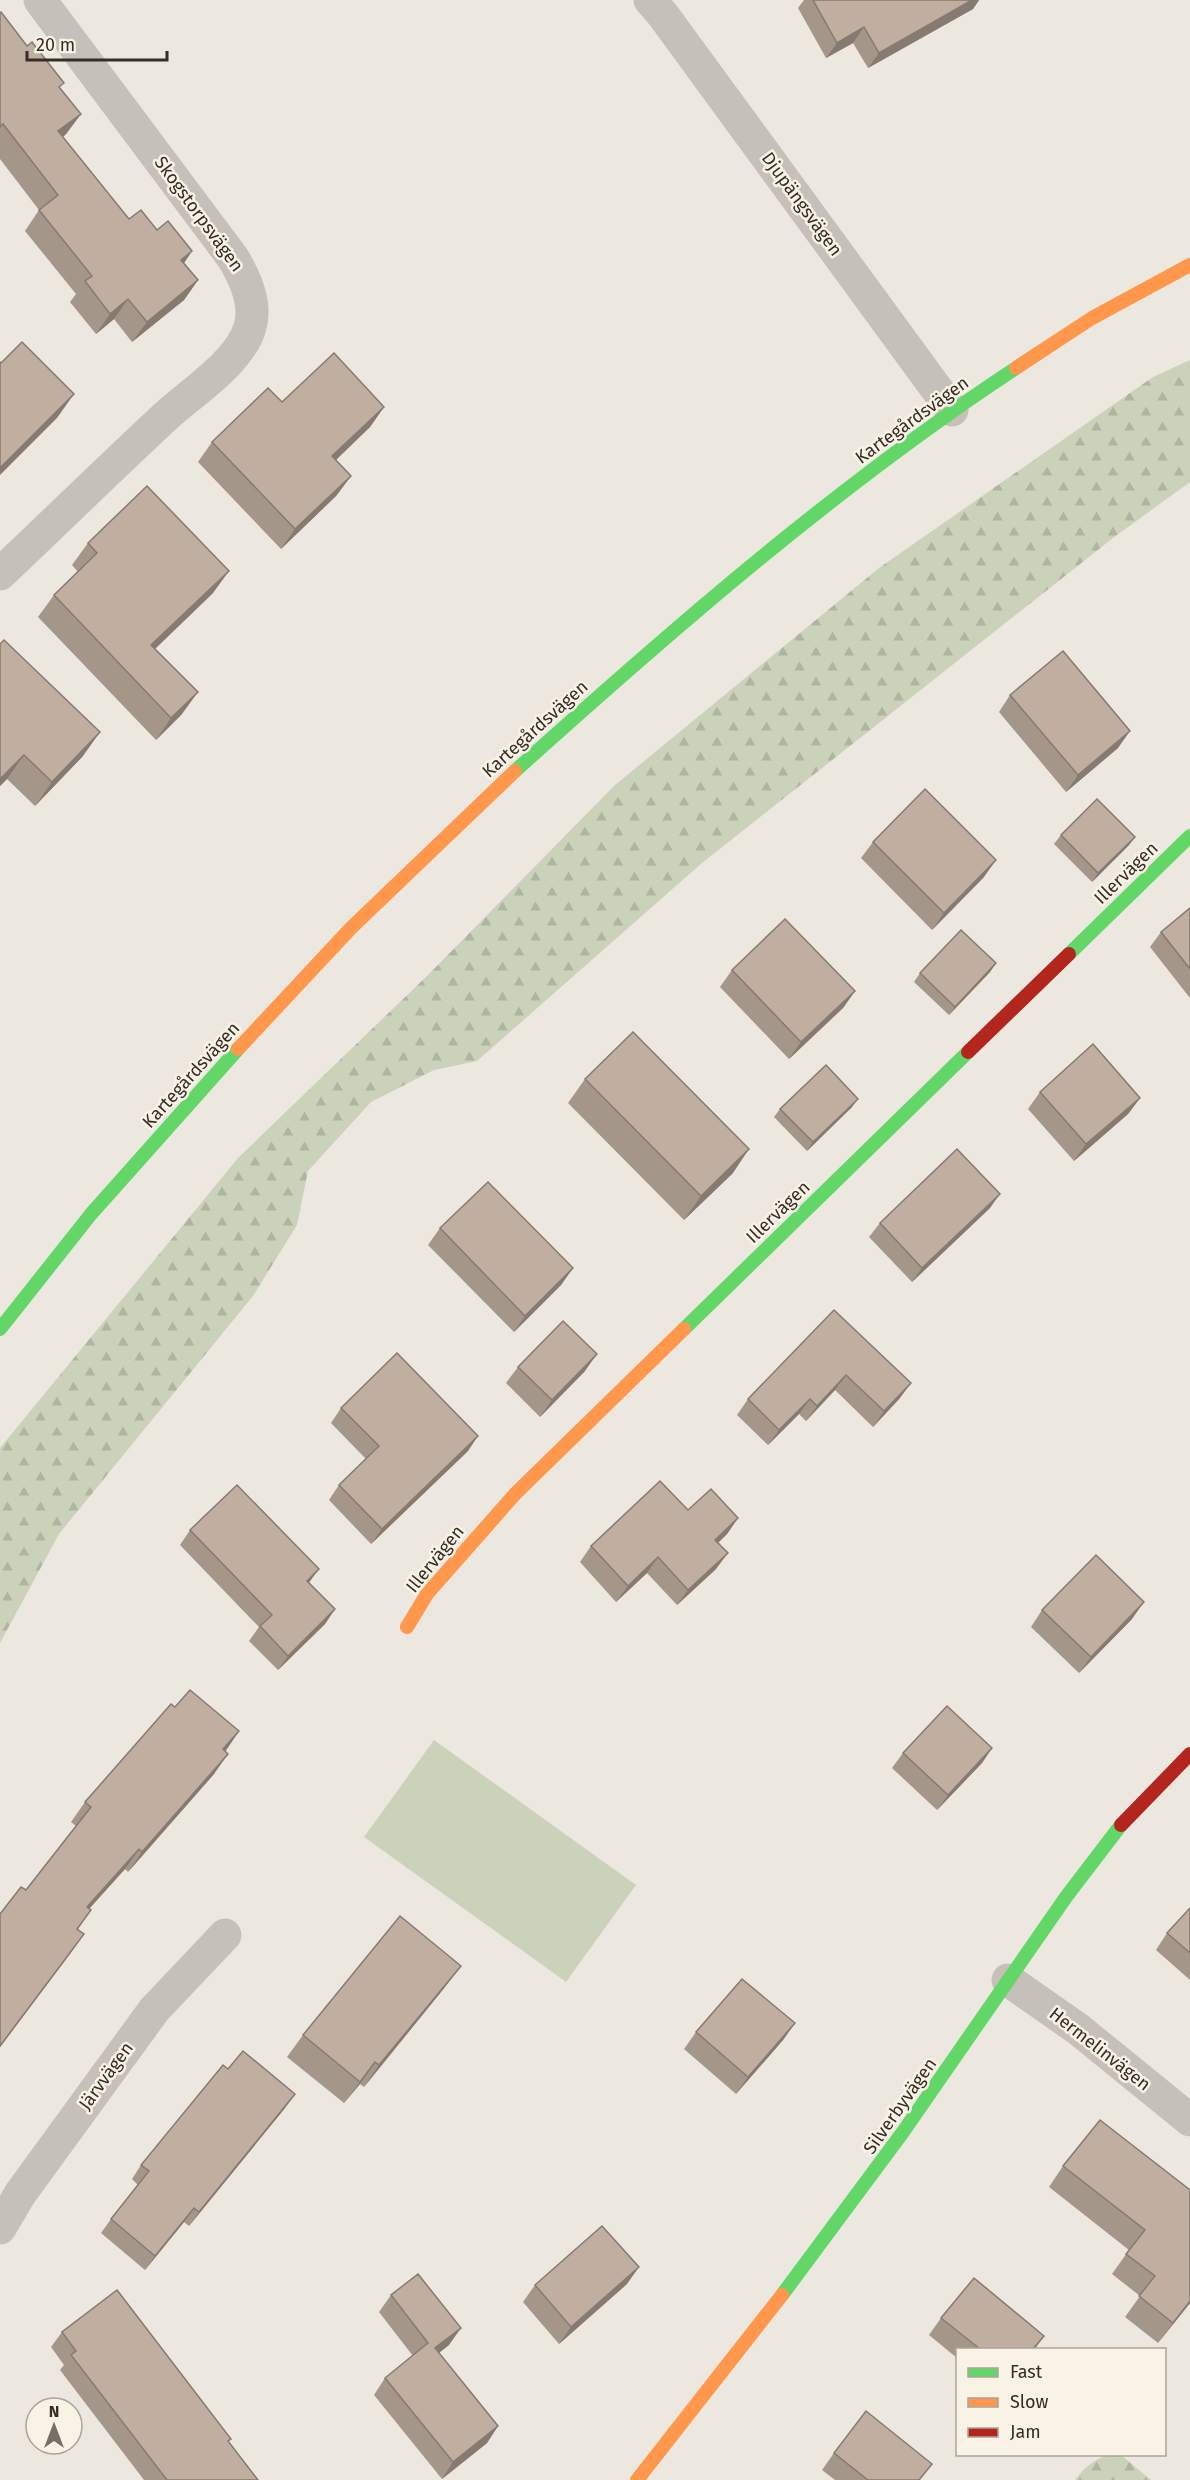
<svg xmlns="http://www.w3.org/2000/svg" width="1190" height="2480" font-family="'Fira Sans',sans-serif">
<defs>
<pattern id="forest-firs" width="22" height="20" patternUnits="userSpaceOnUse" patternTransform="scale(1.5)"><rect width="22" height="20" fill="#cad3ba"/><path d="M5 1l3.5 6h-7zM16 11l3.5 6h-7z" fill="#aeb5a0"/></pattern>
</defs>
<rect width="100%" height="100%" fill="#ece8e0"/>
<path fill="#cad3ba" d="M434,1740l202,145 -70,97 -202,-145z"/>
<g fill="url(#forest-firs)">
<path d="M1190,360v122l-77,56 -411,325 -225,198 -43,9 -63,32 -63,69 -11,54 -44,71 -194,238 -59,109v-195l238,-290 191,-184 186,-189 264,-217 274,-191z"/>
<path d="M1114,2454l7,1 30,25h-76c10,-14 22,-23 39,-26z"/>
</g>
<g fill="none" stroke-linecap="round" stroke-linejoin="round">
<g stroke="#c5c0b9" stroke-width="33">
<path d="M650,0l13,15 289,395"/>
<path d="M0,574c55,-52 110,-106 166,-158 25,-23 75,-55 84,-89 7,-24 -5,-49 -17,-69l-193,-258"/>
<path d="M1008,1980l70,49 112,91"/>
<path d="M0,2228l20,-34 134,-184 71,-75"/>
</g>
<g stroke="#63d668" stroke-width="14">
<path d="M515,771c159,-143 322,-285 501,-403"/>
<path d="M1069,954l121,-118"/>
<path d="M0,1329l91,-115 147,-165"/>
<path d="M684,1329l284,-277"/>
<path d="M782,2295l121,-163 163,-235 55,-72"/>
</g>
<g stroke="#ff974d" stroke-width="14">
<path d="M1016,368l76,-50 98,-53"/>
<path d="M238,1049l113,-121 164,-157"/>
<path d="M407,1627l20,-33 88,-100 169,-165"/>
<path d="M637,2480l145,-185"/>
</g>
<g stroke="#b3261e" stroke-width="14">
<path d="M968,1052l101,-98"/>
<path d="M1121,1825l69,-71"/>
</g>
</g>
<g fill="#a5968a">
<path d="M804,0h175l-6,9 -105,59 -15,-25 -27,15 -28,-50z"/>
<path d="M0,13l81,101 -15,20 -3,3 66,82 28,11 35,21 -8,12 14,17 -14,20 -52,42 -18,-23 -18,15 -26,-32 6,-8 -51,-63 14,-21 -39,-51z"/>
<path d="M282,402l102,5 -14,20 -34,33 15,16 -15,20 -55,53 -83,-87 14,-20z"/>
<path d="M88,543l125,50 -58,56 27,65 -26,26 -118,-123 16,-22 24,-23 -6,-7z"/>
<path d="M0,644l83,112 -48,50 -28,-27 -7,7z"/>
<path d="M1010,695l108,53 -52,44 -67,-80z"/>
<path d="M1061,835l74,2 -6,8 -37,37 -38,-38z"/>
<path d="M873,842l111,35 -52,53 -71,-72z"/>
<path d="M1190,908v90l-40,-51 11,-15z"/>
<path d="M996,963l-6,9 -41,43 -35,-33 6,-9z"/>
<path d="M732,970l123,21 -12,17 -54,51 -69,-72z"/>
<path d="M585,1079l148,94 -49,47 -116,-117z"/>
<path d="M1040,1092l100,6 -12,16 -54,47 -46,-52z"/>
<path d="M852,1107l-45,44 -33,-34 6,-8z"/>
<path d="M990,1208l-78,74 -43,-45 11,-14z"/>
<path d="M440,1228l133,40 -12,17 -47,47 -86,-87z"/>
<path d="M834,1310l66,88 -27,29 -38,-37 -29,31 -7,-7 -31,31 -31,-30 11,-16z"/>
<path d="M518,1367l67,4 -45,46 -34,-34z"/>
<path d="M341,1408l127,43 -97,93 -42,-44 10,-15 27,-26 -35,-36z"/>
<path d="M688,1510l50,8 -11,16 -9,9 -2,26 -39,36 -30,-32 -31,29 -36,-40 11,-16z"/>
<path d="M190,1530l119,53 26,26 -10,15 -47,46 -29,-29 10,-14 -79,-82z"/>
<path d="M1042,1610l90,9 -53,54 -48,-46z"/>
<path d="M175,1707l64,24 -14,20 -11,23 -86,98 -3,-3 -36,39 2,2 -13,19 6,5 -84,113v-133l26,-24 50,-64 -5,-4 14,-20z"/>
<path d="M992,1748l-10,15 -45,47 -45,-42 11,-15z"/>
<path d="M1190,1908v72l-34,-30 11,-17z"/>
<path d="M445,1987l-81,100 -4,-3 -16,19 -57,-46 16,-22z"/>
<path d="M795,2023l-12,17 -47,54 -52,-45 12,-17z"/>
<path d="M228,2069l57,39 -96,118 -5,-4 -39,48 -44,-37 10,-14 27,-34 -6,-6 9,-14z"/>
<path d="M1063,2166l127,24v113l-32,40 -33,-26 15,-21 -28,-22 17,-24 -80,-63z"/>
<path d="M627,2284l-68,60 -36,-42 12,-17z"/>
<path d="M391,2295l58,50 -10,8 59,73 -11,17 -45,36 -68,-84 11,-17 28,-22 -34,-44z"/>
<path d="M941,2318l103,18 -9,13h-78v9l-28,-23z"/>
<path d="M62,2332l167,110 29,38h-114l-84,-110 4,-5 -13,-18z"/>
<path d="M834,2453l87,27h-86l-13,-10z"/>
</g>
<g fill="#867a71">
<path d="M972,0h7l-6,9 -105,59 11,-15z"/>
<path d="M864,27l-11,16 -27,15 11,-15z"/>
<path d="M81,114l-15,20 -22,17 14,-20z"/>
<path d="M192,251l-14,21 3,-12z"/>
<path d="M198,280l-14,20 -52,42 15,-20z"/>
<path d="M128,299l-14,20 -18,15 14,-20z"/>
<path d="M74,394l-17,24 -57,57v-7z"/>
<path d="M384,407l-14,20 -52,50 14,-21z"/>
<path d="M351,476l-15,20 -55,53 14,-20z"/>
<path d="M229,571l-16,22 -77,74 15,-22z"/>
<path d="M198,692l-16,22 -26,26 15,-22z"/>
<path d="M1130,731l-12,17 -52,44 12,-17z"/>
<path d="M100,732l-17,24 -48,50 17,-24z"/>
<path d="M24,755l-17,24 -7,7v-7z"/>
<path d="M1135,837l-6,8 -37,37 6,-9z"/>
<path d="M996,860l-12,17 -52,53 12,-17z"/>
<path d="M996,963l-6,9 -41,43 6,-8z"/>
<path d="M855,991l-12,17 -54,51 12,-17z"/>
<path d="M1140,1098l-12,16 -54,47 12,-17z"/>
<path d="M858,1099l-6,8 -45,44 6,-9z"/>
<path d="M749,1149l-16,24 -49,47 17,-24z"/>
<path d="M1000,1194l-10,14 -78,74 10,-14z"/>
<path d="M573,1268l-12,17 -47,47 11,-16z"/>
<path d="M597,1354l-12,17 -45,46 12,-17z"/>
<path d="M846,1375l-11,15 -29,31 11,-15z"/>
<path d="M911,1383l-11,15 -27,29 11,-16z"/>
<path d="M810,1399l-11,15 -31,31 11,-15z"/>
<path d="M478,1436l-10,15 -97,93 11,-15z"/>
<path d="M738,1518l-11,16 -23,22 11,-16z"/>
<path d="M728,1553l-12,16 -39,36 11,-15z"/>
<path d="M658,1557l-11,16 -31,29 12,-16z"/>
<path d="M319,1569l-11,15 -1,-3z"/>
<path d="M1144,1602l-12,17 -53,54 12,-16z"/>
<path d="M335,1609l-10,15 -47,46 10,-14z"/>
<path d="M239,1731l-14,21 -2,-3z"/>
<path d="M992,1748l-10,15 -45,47 11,-15z"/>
<path d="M228,1754l-14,20 -86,98 14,-20z"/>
<path d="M139,1849l-14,20 -52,58 14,-20z"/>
<path d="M84,1934l-14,20 -70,93v-1z"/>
<path d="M461,1966l-16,21 -81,100 15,-22z"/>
<path d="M795,2023l-12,17 -47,54 12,-17z"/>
<path d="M375,2062l-15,22 -16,19 16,-21z"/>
<path d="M295,2094l-10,14 -96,118 10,-14z"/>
<path d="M194,2208l-10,14 -39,48 10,-14z"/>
<path d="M639,2267l-12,17 -68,60 12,-17z"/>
<path d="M1190,2301v2l-32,40 15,-20z"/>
<path d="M461,2328l-12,17 -26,20 12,-17z"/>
<path d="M498,2426l-11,17 -45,36 11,-17z"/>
</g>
<g fill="#c0aea1" stroke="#867a71" stroke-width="1.5">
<path d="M813,0h159l-93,53 -15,-26 -27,16z"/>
<path d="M1,12l26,34 5,-4 32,41 -5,4 22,27 -23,17 71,88 12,-9 16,20 11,-9 24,30 -11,9 17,20 -51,42 -19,-23 -18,15 -25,-33 7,-5 -53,-66 19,-15 -55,-71 -3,3v-114z"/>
<path d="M22,342l52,52 -74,74v-106l1,1z"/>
<path d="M334,353l50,54 -52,49 19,20 -56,53 -83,-87 56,-54 14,14z"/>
<path d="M147,486l82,85 -78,74 47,47 -27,26 -117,-123 43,-42 -9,-10z"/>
<path d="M4,640l96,92 -48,50 -28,-27 -24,24v-135z"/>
<path d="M1063,651l67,80 -52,44 -68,-80z"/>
<path d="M925,789l71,71 -52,53 -71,-71z"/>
<path d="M1097,799l38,38 -37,36 -37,-38z"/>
<path d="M1190,908v61l-29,-37z"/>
<path d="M785,919l70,72 -54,51 -69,-72z"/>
<path d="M961,930l35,33 -41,44 -35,-34z"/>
<path d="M633,1032l116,117 -48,47 -116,-117z"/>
<path d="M1093,1044l47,54 -54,46 -46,-52z"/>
<path d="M826,1065l32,34 -45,43 -33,-33z"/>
<path d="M957,1149l43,45 -78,74 -42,-45z"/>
<path d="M488,1182l85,86 -48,48 -85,-88z"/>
<path d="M834,1310l77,73 -27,28 -38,-36 -29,31 -7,-7 -31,31 -31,-31z"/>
<path d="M563,1321l34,33 -45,46 -34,-33z"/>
<path d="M397,1353l81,83 -96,93 -43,-44 40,-39 -38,-38z"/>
<path d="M660,1481l28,29 23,-21 27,29 -23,22 13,13 -40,37 -30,-33 -30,29 -37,-40z"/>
<path d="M237,1485l82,84 -12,12 28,28 -47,47 -28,-30 12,-11 -82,-85z"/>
<path d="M1096,1555l48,47 -53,55 -49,-47z"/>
<path d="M190,1690l49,41 -16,18 5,5 -86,98 -3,-3 -52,58 4,3 -14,19 7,5 -84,112v-132l21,-27 5,3 65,-83 -6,-5 86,-98 4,3z"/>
<path d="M947,1706l45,42 -44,47 -45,-42z"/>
<path d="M1190,1908v45l-23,-20z"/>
<path d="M400,1916l61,50 -82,99 -4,-3 -15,20 -57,-47z"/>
<path d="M742,1979l53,44 -47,54 -52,-45z"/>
<path d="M243,2051l52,43 -96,118 -5,-4 -39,48 -44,-37 38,-48 -8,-6 82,-100 5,4z"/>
<path d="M1100,2120l90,70v111l-17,22 -34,-27 16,-20 -29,-22 19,-24 -82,-64z"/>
<path d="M602,2226l37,41 -68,60 -36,-42z"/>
<path d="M418,2274l43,54 -26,20 63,78 -45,36 -68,-84 43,-35 -37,-48z"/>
<path d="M974,2278l70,58 -11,13h-53l-39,-31z"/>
<path d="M117,2290l114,149 -3,2 30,39h-91l-96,-125 5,-4 -14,-19z"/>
<path d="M866,2411l66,53 -13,16h-51l-34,-27z"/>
</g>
<g text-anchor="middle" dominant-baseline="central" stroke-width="5" stroke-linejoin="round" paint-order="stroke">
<g font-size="18" fill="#362d27" stroke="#f9f3e6">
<text transform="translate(802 204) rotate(54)">Djupängsvägen</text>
<text transform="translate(199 214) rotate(54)">Skogstorpsvägen</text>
<text transform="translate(912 420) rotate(-36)">Kartegårdsvägen</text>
<text transform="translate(535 729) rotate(-42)">Kartegårdsvägen</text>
<text transform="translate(1126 873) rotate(-44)">Illervägen</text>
<text transform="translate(191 1075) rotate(-48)">Kartegårdsvägen</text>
<text transform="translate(778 1212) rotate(-44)">Illervägen</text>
<text transform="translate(435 1559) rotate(-51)">Illervägen</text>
<text transform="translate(1100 2049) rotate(38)">Hermelinvägen</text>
<text transform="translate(106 2076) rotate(-54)">Järvvägen</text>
<text transform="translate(900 2106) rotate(-55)">Silverbyvägen</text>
</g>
</g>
<rect x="956" y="2348" width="210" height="108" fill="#f9f3e6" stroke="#aba49a" stroke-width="1.5"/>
<rect x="968" y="2368" width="30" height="9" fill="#63d668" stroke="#aba49a" stroke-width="1.5"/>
<text x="1010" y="2378" font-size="18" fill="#362d27">Fast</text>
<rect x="968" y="2398" width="30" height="9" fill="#ff974d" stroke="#aba49a" stroke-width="1.5"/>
<text x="1010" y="2408" font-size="18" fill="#362d27">Slow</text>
<rect x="968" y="2428" width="30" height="9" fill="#b3261e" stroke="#aba49a" stroke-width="1.5"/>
<text x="1010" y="2438" font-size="18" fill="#362d27">Jam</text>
<g transform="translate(54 2426)"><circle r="28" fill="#f9f3e6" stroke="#aba49a" stroke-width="1.5"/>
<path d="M0-4.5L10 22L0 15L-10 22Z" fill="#766e68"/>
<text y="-9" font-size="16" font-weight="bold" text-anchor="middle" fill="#362d27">N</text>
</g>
<path d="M27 51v9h140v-9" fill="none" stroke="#362d27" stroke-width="3"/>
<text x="36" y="51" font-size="18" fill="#362d27" stroke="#f9f3e6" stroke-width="4.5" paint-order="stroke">20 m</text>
</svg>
